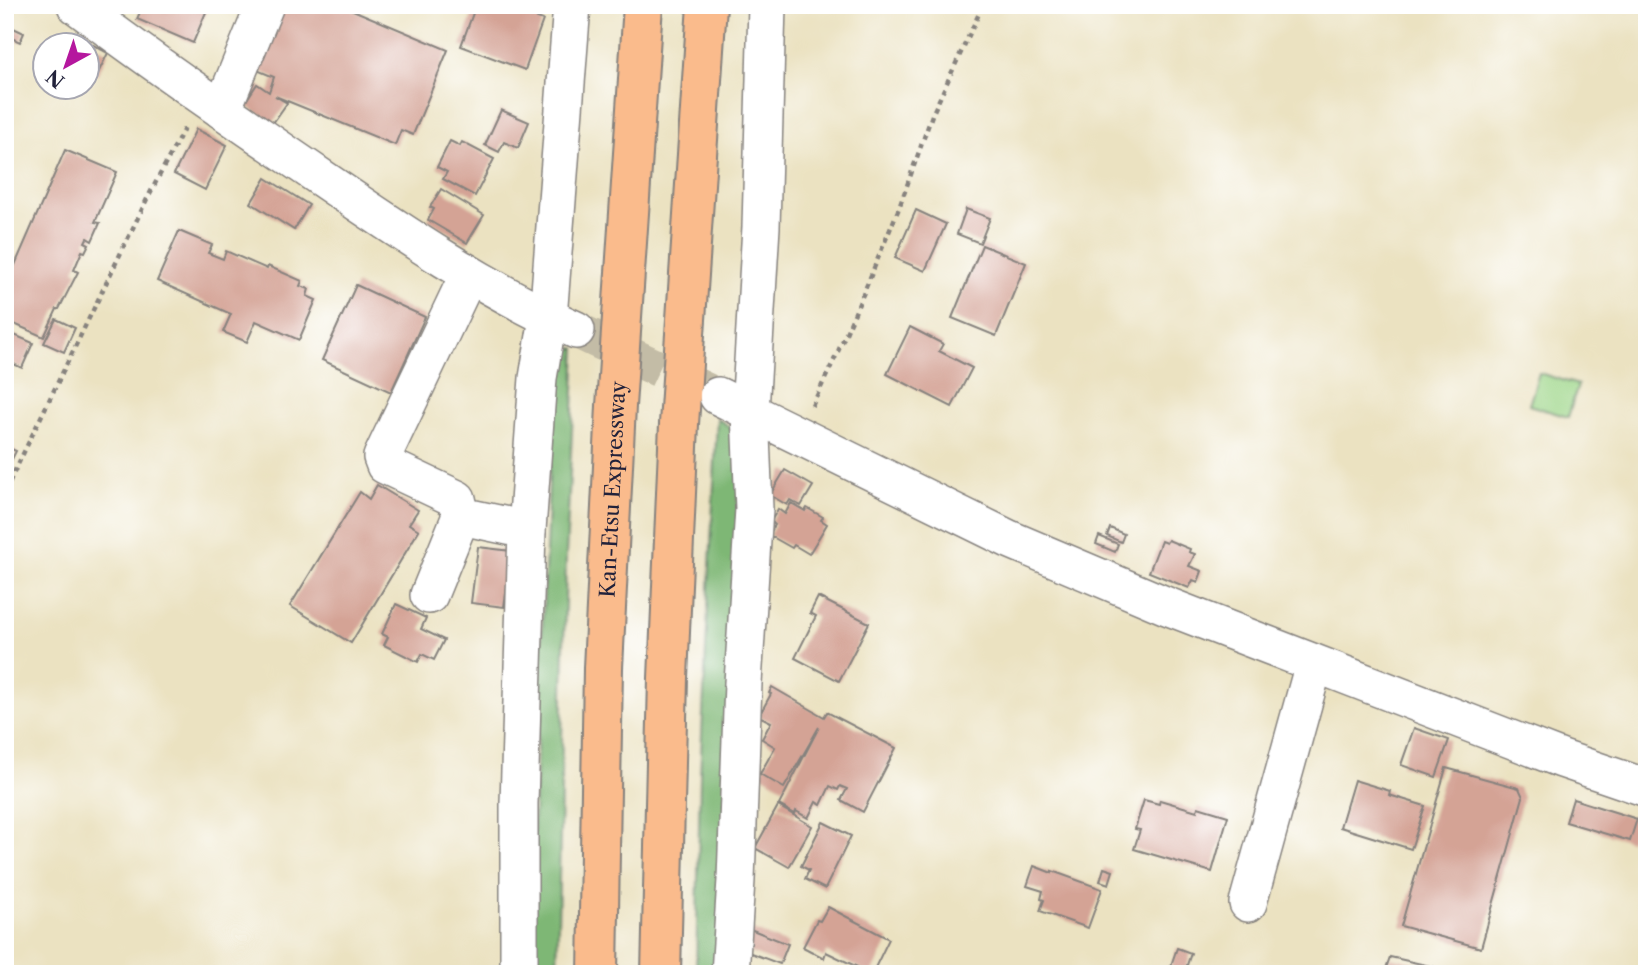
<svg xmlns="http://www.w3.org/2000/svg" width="1652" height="979" font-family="'Libre Caslon Text',serif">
<rect width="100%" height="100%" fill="#fff"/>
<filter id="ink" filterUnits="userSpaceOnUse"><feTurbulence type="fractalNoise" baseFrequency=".0143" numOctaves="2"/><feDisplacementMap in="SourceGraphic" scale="14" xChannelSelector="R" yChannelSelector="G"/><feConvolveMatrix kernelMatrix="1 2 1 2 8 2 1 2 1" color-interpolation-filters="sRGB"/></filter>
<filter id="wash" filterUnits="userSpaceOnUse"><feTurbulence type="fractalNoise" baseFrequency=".00686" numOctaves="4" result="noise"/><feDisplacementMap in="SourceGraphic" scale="28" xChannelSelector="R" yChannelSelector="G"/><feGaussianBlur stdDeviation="1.57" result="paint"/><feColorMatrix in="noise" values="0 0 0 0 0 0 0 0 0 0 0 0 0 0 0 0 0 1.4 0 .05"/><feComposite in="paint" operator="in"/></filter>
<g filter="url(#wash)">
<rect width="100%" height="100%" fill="#ebe2c1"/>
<path fill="#9ed689" stroke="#607c62" stroke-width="2" d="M1539,373l39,12 -10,32 -39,-12z"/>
<g fill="#7eb775" stroke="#506c58" stroke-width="2">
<path d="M576,348l-10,208 -9,418h-24l1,-158 21,-467z"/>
<path d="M717,418l20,14 5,26 -25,516h-21l4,-198z"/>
</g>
<g id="blocks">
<g fill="#d4a395">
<path d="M143,5h66l-16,38 -56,-24z"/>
<path d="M278,5h63l107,45 -35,85 -12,-5 -6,15 -120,-49 12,7 -14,20 -29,-19 13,-20 12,8 5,-15 -22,-9z"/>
<path d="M476,5h28l39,15 -18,50 -64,-24z"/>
<path d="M5,24l19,9 -4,9 -15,-7z"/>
<path d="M74,35l16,9 -1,2h-20z"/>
<path d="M93,45l15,8 -11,22 -9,-4v-16z"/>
<path d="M501,110l28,12 -11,26 -14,-6 -5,10 -14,-7z"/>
<path d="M196,129l31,16 -22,45 -31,-16z"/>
<path d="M450,141l10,5 2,-4 32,17 -19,37 -32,-17 4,-7 -10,-5z"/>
<path d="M65,150l52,22 -22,50 5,1 -8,18 -5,-3 -2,4 4,2 -4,8 -3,-1 -8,19 4,2 -19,37h-2l-13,28 -39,-17v-32z"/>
<path d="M266,178l43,27 -15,25 -43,-27z"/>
<path d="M441,189l43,26 -17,28 -39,-23 6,-11 -4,-2z"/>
<path d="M966,209l24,9 -10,25 -23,-9z"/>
<path d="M916,210l30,14 -21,47 -30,-13z"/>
<path d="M179,231l33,14 -4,8 15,6 3,-8 41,18 1,-3 34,15 -2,5 9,3 -2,7 9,4 -17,40 -43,-19 -9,21 -24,-10 8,-18 -74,-33z"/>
<path d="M982,245l44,18 -30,73 -44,-18z"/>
<path d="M356,285l69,32 -34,75 -69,-32z"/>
<path d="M56,319l19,9 -11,24 -20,-9z"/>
<path d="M910,327l33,17 -4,7 33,17 -20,39 -65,-33z"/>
<path d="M5,331l28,12 -11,25 -17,-8z"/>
<path d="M5,446l11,5 -11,22z"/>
<path d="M785,470l28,16 -12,20 -11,-6 -3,5 -17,-10z"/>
<path d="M377,485l41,25 -9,14 10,6 -68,113 -61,-37 70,-114 9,7z"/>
<path d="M791,503l14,8 2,-3 16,9 -2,3 6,4 -18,30 -15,-9 -2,3 -23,-13 6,-10 -4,-4 7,-12 7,5z"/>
<path d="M1110,528l14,6 -3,8 -14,-6z"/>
<path d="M1099,536l19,8 -3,8 -19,-8z"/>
<path d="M1168,540l22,9 -1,3 6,2 -6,12 13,5 -4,11 -5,-2 -4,8 -40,-16 12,-31 5,2z"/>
<path d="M478,547l33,4 -1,35h-3l-3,21 -33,-4z"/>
<path d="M818,597l51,26 -30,58 -44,-23 21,-42 -6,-3z"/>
<path d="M396,604l30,14 -5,11 23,11 -10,20 -12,-6 -4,8 -34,-17 4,-8 -6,-3z"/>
<path d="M772,687l52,30 3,-5 69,36 -33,64 -22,-12 6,-11 -7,-3 -2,4 -8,-4 -9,19 -5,-3 -8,16 -12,-7 -1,3 -16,-9 40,-78 -35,61 -24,-14 15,-27 -13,-8 9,-17 -12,-6 12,-22 -2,-1z"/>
<path d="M1414,728l35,12 -13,37 -35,-12z"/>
<path d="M1446,768l73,20 4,9 -42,151 -80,-22z"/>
<path d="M1354,780l36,11 -1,4 36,11 -14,43 -71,-22z"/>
<path d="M1573,799l64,20 -7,22 -64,-19z"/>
<path d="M1144,800l15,4 1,-4 37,11 1,-4 30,9 -16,56 -78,-23 6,-19 -5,-1z"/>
<path d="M778,806l34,20 -23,41 -34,-19z"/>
<path d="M823,822l28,14 -26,53 -20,-10 4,-9 -8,-4z"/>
<path d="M1034,866l18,7v-2l50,18 -14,39 -48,-17 4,-11 -3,-1 2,-8 -16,-5z"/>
<path d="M1104,868l9,3 -4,13 -9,-3z"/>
<path d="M828,907l61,32 -17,35 -46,-22 -2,6 -21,-11 14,-27 3,1z"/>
<path d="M750,929l38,15 -8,20 -32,-12z"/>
<path d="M1177,948l14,5 -7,21h-16z"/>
<path d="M1390,957l72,16v1h-78z"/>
<path d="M1220,966l22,7v1h-25z"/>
</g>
</g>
</g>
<g filter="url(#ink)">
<use href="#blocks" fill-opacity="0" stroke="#86827e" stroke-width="2"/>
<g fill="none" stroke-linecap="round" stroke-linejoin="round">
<path stroke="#c3bca6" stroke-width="37" stroke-dasharray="37 18" stroke-linecap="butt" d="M576,330l132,62"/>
<defs>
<g id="minor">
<path d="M76,5c80,60 162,116 244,172 82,56 165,112 256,153"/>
<path d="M222,110l43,-105"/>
<path d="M718,396l291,143 158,67 395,153 85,29"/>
<path d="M461,516l66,14"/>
<path d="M429,595l32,-79 -4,-17 -72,-34 -3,-8 87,-183"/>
<path d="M1248,903l66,-239"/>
<path d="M519,974v-170l8,-274 11,-152 10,-60 24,-313"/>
<path d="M730,974l6,-94 7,-197 11,-174 -4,-98 11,-184 6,-222"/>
</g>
<g id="highway">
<path id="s1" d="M598,974l5,-306 13,-262 27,-401"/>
<path d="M661,974l7,-296 11,-254 28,-419"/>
</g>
</defs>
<use href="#minor" stroke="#86827e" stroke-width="40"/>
<use href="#highway" stroke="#86827e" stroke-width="42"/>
<g stroke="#86827e" stroke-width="4.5" stroke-dasharray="5 5" stroke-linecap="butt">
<path d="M812,406l24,-50 28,-64 35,-84 33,-93 51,-110"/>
<path d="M5,491l142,-292 39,-74"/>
</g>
<use href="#minor" stroke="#fff" stroke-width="37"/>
<use href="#highway" stroke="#fabb8c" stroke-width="38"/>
</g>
</g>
<g text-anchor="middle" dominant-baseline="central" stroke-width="6" stroke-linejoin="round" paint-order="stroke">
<g font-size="21" fill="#22223b" stroke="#fff">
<text stroke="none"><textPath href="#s1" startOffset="485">Kan-Etsu Expressway</textPath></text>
</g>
</g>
<rect width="1652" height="979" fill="none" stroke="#fff" stroke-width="28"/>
<g transform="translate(66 66) rotate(220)"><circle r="33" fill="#ffffff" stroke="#a7a7b1" stroke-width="2"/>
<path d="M0-5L12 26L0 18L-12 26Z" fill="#b5179e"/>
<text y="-10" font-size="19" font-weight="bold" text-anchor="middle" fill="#22223b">N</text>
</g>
</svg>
